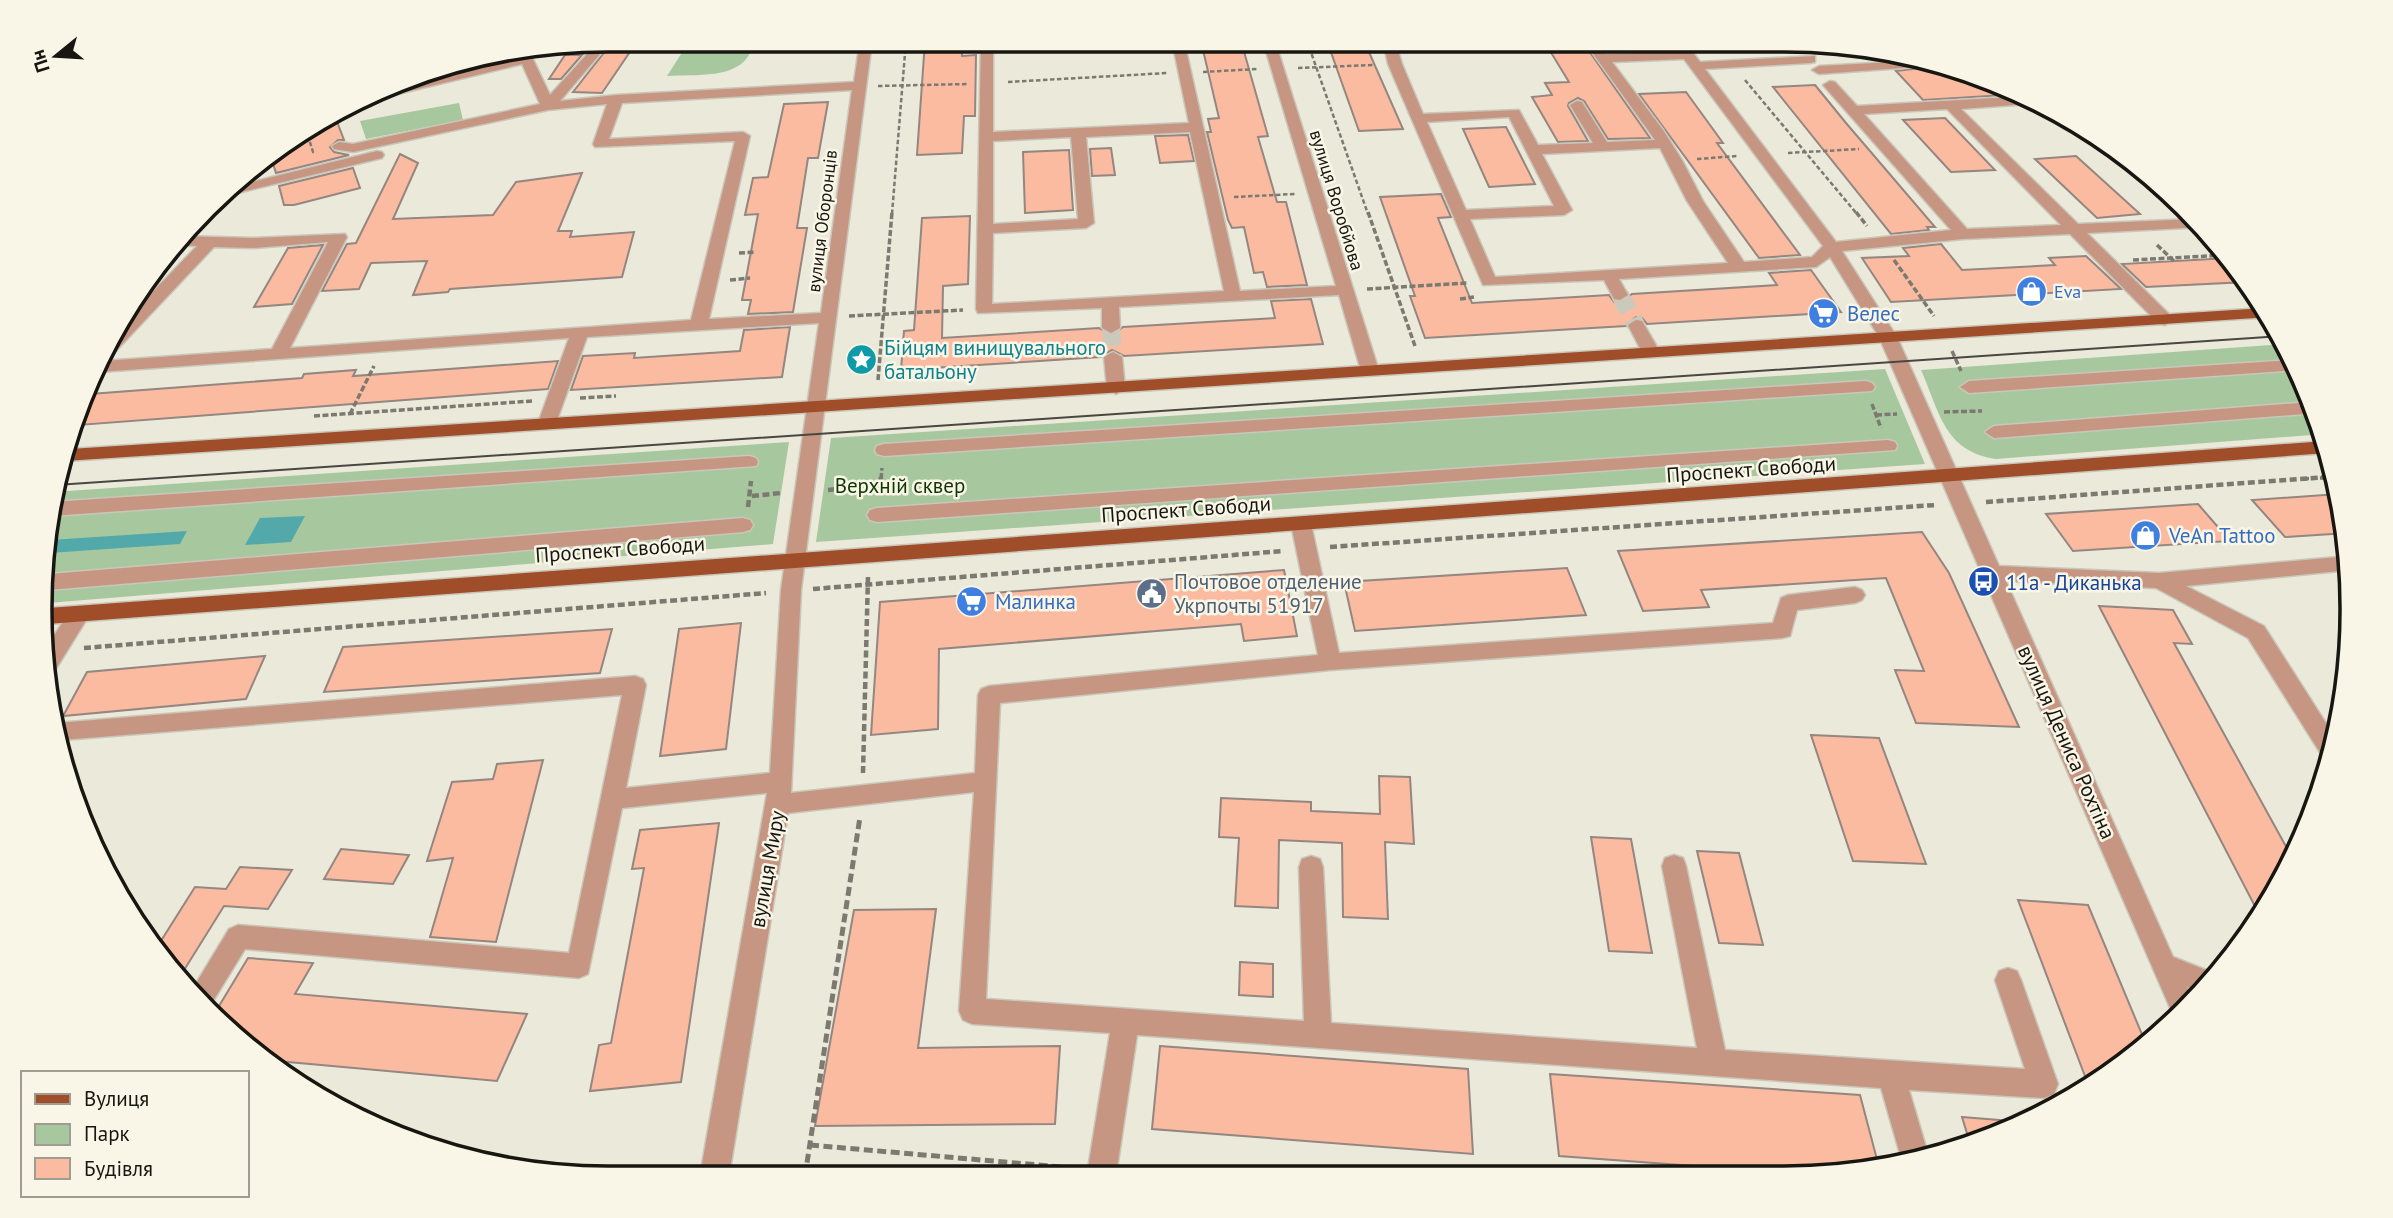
<svg xmlns="http://www.w3.org/2000/svg" width="2393" height="1218" font-family="'PT Sans',sans-serif">
<rect width="100%" height="100%" fill="#ebe9da"/>
<g fill="#a7c89e">
<path d="M683,51h68c-12,29 -56,23 -84,25z"/>
<path d="M459,103l4,17 -97,19 -6,-18z"/>
<path d="M2285,344l39,90 -328,25c-52,-8 -56,-46 -75,-89z"/>
<path d="M1885,369l40,95 -1109,78 15,-104z"/>
<path d="M789,442l-16,102 -725,59 5,-111z"/>
</g>
<g fill="#53a9aa">
<path d="M305,516l-14,26 -46,3 15,-27z"/>
<path d="M187,531l-7,13 -131,9 1,-13z"/>
</g>
<g fill="#fbbba0" stroke="#948680" stroke-width="2">
<path d="M614,40h24l-36,53 -29,-1z"/>
<path d="M925,41h37v15l14,-1 -1,61h-11l-2,37 -45,2z"/>
<path d="M1205,41h36l27,95 -10,1 19,65h9l21,83 -40,2 -4,-15 -9,1 -10,-46 -12,1 -4,-8 -21,-88h4l-3,-13 11,-1 -16,-68 4,-1z"/>
<path d="M1327,41l38,2 38,86 -44,2z"/>
<path d="M1544,41h38l68,97 -42,1 -24,-38 -6,-3 -9,5 -1,3 20,35 -30,1 -26,-45 20,-2 -7,-12 24,-1z"/>
<path d="M565,55h17l-21,24h-12z"/>
<path d="M1946,65l24,9 52,20 -99,6 -27,-29z"/>
<path d="M1815,85l31,38 89,104h-8l2,3 -38,4 -118,-147z"/>
<path d="M1686,92l37,51h-6l83,112 -41,3 -120,-164z"/>
<path d="M828,102l-10,56h-10l-11,70h10l-14,84 -45,2 3,-14h-9l16,-86 -13,1 8,-37 15,-1 16,-73z"/>
<path d="M1945,118l50,52 -44,2 -48,-52z"/>
<path d="M336,119l8,21h-6l-8,7 4,5 15,3 -73,18 -6,-19z"/>
<path d="M1506,127l29,57 -46,3 -26,-58z"/>
<path d="M1188,135l6,26 -34,2 -5,-27z"/>
<path d="M1111,148l4,27 -23,1 -2,-27z"/>
<path d="M1069,150l4,60 -48,3 -2,-61z"/>
<path d="M400,154l18,9 -25,56 100,-4 23,-33 66,-9 -24,58h14l-2,6 64,-5 -12,45 -172,12 -2,3 -35,3 14,-34 -56,2 -12,26 -37,2 25,-47 9,-1z"/>
<path d="M2076,156l64,58 -43,4 -62,-59z"/>
<path d="M353,168l7,20 -66,17h-10l-5,-19z"/>
<path d="M1441,194l10,23 -13,1 34,85 137,-8 5,7 6,1 12,-9 145,-9 -8,-12 42,-3 30,42 -194,12 -5,-6 -6,-1 -10,9 -201,12 -15,-42h5l-35,-99z"/>
<path d="M970,216l-2,68 -25,2 -1,52 157,-10 13,7 11,-8 152,-9 -4,-17 40,-2 12,45 -199,12 -12,-6 -11,7 -200,13 3,-39 10,-1 8,-112z"/>
<path d="M1941,244l21,26 93,-5 -6,-7 37,-2 35,33 -230,13 -29,-44 47,-2 -6,-8z"/>
<path d="M323,245l-31,59 -38,3 34,-59z"/>
<path d="M2229,258l17,24 -100,5 -24,-23z"/>
<path d="M790,327l-8,50 -211,13 12,-34 52,-3 -1,5 106,-7 4,-21z"/>
<path d="M558,361l-10,28 -469,36 11,-31 212,-16 2,-4 52,-4 -3,6z"/>
<path d="M2338,494l9,39 -62,4 -33,-37z"/>
<path d="M2198,504l32,37 -157,10 -27,-37z"/>
<path d="M1922,532l27,41 70,154 -103,-4 -21,-53 29,1 -38,-93 -185,12 8,17 -66,4 -25,-60z"/>
<path d="M1567,568l19,47 -231,16 -11,-49z"/>
<path d="M1284,570l13,66 -53,5 -3,-17 -302,25 -1,80 -67,6 9,-133z"/>
<path d="M2099,606l74,4 19,34 -18,-1 120,218 -34,55z"/>
<path d="M741,623l-15,126 -66,7 19,-127z"/>
<path d="M612,629l-12,44 -276,19 19,-45z"/>
<path d="M265,656l-19,43 -183,17 24,-44z"/>
<path d="M1811,735l68,3 47,126 -73,-3z"/>
<path d="M543,760l-47,182 -66,-5 23,-79 -26,3 25,-79 41,-3 4,-15z"/>
<path d="M1379,776l31,1 4,67 -29,-2 3,77 -45,-2 -1,-74 -63,-3 -1,68 -43,-2 4,-68 -20,-1 2,-39 90,4v9l69,3z"/>
<path d="M719,823l-38,259 -91,9 9,-46 12,-2 33,-175 -12,1 8,-39z"/>
<path d="M1591,837l40,2 21,114 -43,-2z"/>
<path d="M341,849l68,6 -16,29 -69,-5z"/>
<path d="M1697,851l42,2 24,92 -44,-2z"/>
<path d="M240,867l52,3 -24,39 -44,-3 -43,69 -22,-31 36,-57 31,2z"/>
<path d="M2018,900l70,5 58,139 -16,16 -42,24z"/>
<path d="M936,909l-18,139 142,-2 -5,78 -240,2 39,-216z"/>
<path d="M248,958l65,5 -18,31 232,20 -30,67 -220,-20 -64,-45z"/>
<path d="M1240,962l33,2v33l-34,-2z"/>
<path d="M1160,1046l308,23 5,85 -321,-25z"/>
<path d="M1550,1074l310,21 19,72 -20,6h-70l-230,-17z"/>
<path d="M1962,1117l62,5 -23,13 -31,8z"/>
</g>
<g fill="none" stroke-linecap="round" stroke-linejoin="round">
<g stroke="#cbc9bc" stroke-width="18" stroke-dasharray="18 9" stroke-linecap="butt">
<path d="M1620,295l16,30"/>
<path d="M1111,328l2,29"/>
</g>
<defs>
<g id="minor">
<path d="M612,40l-52,61 56,-6 238,-13 6,-41h12l-71,549 -10,203 184,-20 3,-78 3,-6 8,-3 329,-31 -27,-131 3,-5h14l3,5 28,129 434,-30 8,-25 7,-3 67,-8 7,3 3,5 -3,5 -7,3 -58,7 -7,26 -8,2 -452,32 -330,33 -14,296 318,22 -5,-154 3,-8 9,-3 9,3 3,8 8,156 366,25 -35,-182 3,-8 9,-3 9,3 3,8 39,184 300,19 -30,-89 4,-9 9,-3 9,3 4,9 37,104 -4,10 -10,4 -135,-8 19,64 -26,7 -21,-73 -744,-53 -21,140h-29l23,-142 -138,-9 -9,-4 -4,-9 15,-219 -186,21 -59,363h-29l67,-383 -145,15 -34,166 -9,4 -334,-29 -38,62 -15,-21 37,-61 9,-4 331,28 53,-258 -560,45 -5,-17 578,-47 8,3 3,6 -20,103 144,-15 11,-183 38,-267 -232,14 -31,86 -9,6 -9,-6 31,-85 -470,34 4,-11 169,-12 56,-107 -75,6 -39,-1 -101,107 -8,1 8,-22 84,-87 -24,-1 7,-9 73,2 92,-4 2,3 -57,111 401,-28 44,-179 -140,6 -2,-3 14,-40 -59,6 -195,42 -19,-3 -2,-3 7,-4 14,2 187,-40 -18,-40 -137,33 -5,-2 17,-9 133,-33 20,42 48,-53zM852,90l-31,223 -112,6 41,-183 -7,-4 -134,7 13,-36z"/>
<path d="M981,41h12v91l196,-9 -17,-82h12l56,250 96,-5 -73,-245h12l104,330 -3,4h-12l-3,-4 -22,-76 -220,12 1,21 -9,5 -9,-5v-20l-124,5 -2,-4zM1190,132l34,159 -232,13 1,-71 93,-5 8,-5 -8,-86zM1071,137l7,82 -85,5v-83z"/>
<path d="M1383,41h12l7,23 21,50 96,-4 19,35 55,-2 -23,-38 7,-4 5,1 25,40 48,-2 -71,-99h13l9,13 72,-3 -7,-10h13l16,21 115,-6v6l-5,1 -105,6 131,173 115,-12 -128,-145 7,-4 5,1 22,24 172,-10 13,7 -81,6 117,115 118,-5 9,8 -118,6 84,83 2,4 -8,5 -6,-1 -89,-90 -107,5 -121,12 55,86 102,229 160,7 190,-17v14l-163,16 78,40 72,113 -5,24 -5,-1 -78,-124 -92,-50 -150,-7 167,376 43,17 -17,18 -12,-5 5,11 -18,19 -295,-680 -49,-80 -14,10 -197,12 9,16 -8,5 -6,-1 -10,-19 -121,5 -95,-221zM1684,59l139,187 -11,11 -68,5 -41,-61 -21,-41 -19,-30 -51,-68zM1947,109l114,116 -94,4 -103,-115zM1509,117l45,89 -88,4 -39,-88zM1660,148l27,53 41,62 -233,14 -25,-58 94,-4 8,-5 -30,-56z"/>
<path d="M1931,60l13,5 -125,9 -7,-4 7,-4z"/>
<path d="M377,151l5,1 2,3 -2,3 -161,39 11,-10z"/>
<path d="M1636,320l6,1 18,31 -3,4h-12l-3,-4 -14,-27z"/>
<path d="M1113,352l9,5 3,31 -9,6 -9,-6 -3,-31z"/>
<path d="M2292,360l5,10 -328,23 -9,-6 9,-6z"/>
<path d="M1866,381l6,2 3,4 -3,4 -988,65 -7,-2 -2,-4 2,-4 7,-2z"/>
<path d="M2312,402l5,11 -323,25 -9,-6 9,-6z"/>
<path d="M1888,440l7,2 2,4 -2,4 -1018,72 -7,-2 -3,-5 3,-5 7,-2z"/>
<path d="M749,456l7,2 2,4 -2,4 -705,50v-14z"/>
<path d="M743,518l7,2 3,5 -3,5 -7,2 -695,58 1,-16z"/>
<path d="M79,606l7,2 4,6 -36,58 -9,2 1,-26 26,-40z"/>
</g>
<g id="major">
<path d="M2265,308l6,9 -2206,144 5,-12z"/>
<path d="M2326,441l1,12 -2280,171 1,-16z"/>
</g>
</defs>
<use href="#minor" stroke="#c9c7ba" stroke-width="3"/>
<use href="#major" stroke="#c9c7ba" stroke-width="3"/>
<g stroke="#7c7a70" stroke-width="2.5" stroke-dasharray="4.5 2.5" stroke-linecap="butt">
<path d="M1307,41l61,173"/>
<path d="M1298,68l75,-3"/>
<path d="M1203,72l55,-3"/>
<path d="M1745,80l112,134"/>
<path d="M1008,82l159,-9"/>
<path d="M878,86l90,-2"/>
<path d="M305,140l4,-1 4,13 3,-1"/>
<path d="M1788,153l71,-4"/>
<path d="M1697,159l40,-3"/>
<path d="M1234,197l61,-3"/>
<path d="M892,214l14,-173"/>
</g>
<g stroke="#7c7a70" stroke-width="3.5" stroke-dasharray="6 2.5" stroke-linecap="butt">
<path d="M1368,212l47,134"/>
<path d="M1856,212l11,14"/>
<path d="M2157,245l17,16"/>
<path d="M739,253l17,-1"/>
<path d="M1894,260l40,56"/>
<path d="M2133,260l94,-5"/>
<path d="M730,280l20,-2"/>
<path d="M1367,289l100,-6"/>
<path d="M1460,299l14,-2"/>
<path d="M849,316l114,-6"/>
<path d="M1952,351l9,20"/>
<path d="M878,380l14,-168"/>
<path d="M580,398l36,-2"/>
<path d="M1872,404l9,24"/>
<path d="M1944,412l38,-1"/>
<path d="M350,414l24,-48"/>
<path d="M1876,415l21,-1"/>
<path d="M314,416l218,-15"/>
<path d="M881,479l1,-11"/>
<path d="M2303,479l31,-2"/>
</g>
<g stroke="#7c7a70" stroke-width="4.5" stroke-dasharray="7 3.5" stroke-linecap="butt">
<path d="M828,490l52,-5"/>
<path d="M879,494l2,-17"/>
<path d="M752,496l29,-3"/>
<path d="M1986,502l341,-25"/>
<path d="M748,507l3,-26"/>
<path d="M1330,547l606,-42"/>
<path d="M813,589l470,-38"/>
<path d="M84,648l682,-55"/>
<path d="M863,773l5,-197"/>
</g>
<g stroke="#7c7a70" stroke-width="5" stroke-dasharray="9 4.5" stroke-linecap="butt">
<path d="M810,1145l263,23"/>
<path d="M1131,1172l44,3"/>
<path d="M805,1176l55,-359"/>
</g>
<use href="#minor" fill="#c69683" fill-rule="evenodd"/>
<use href="#major" fill="#a04d29" fill-rule="evenodd"/>
<path stroke="#494740" stroke-width="2" d="M56,485l2226,-149"/>
</g>
<defs>
<symbol id="shop-disc" viewBox="-11 -11 22 22"><circle r="9.5" fill="#3f7fe0" stroke="#f9f6e7"/><path d="M-5-2.5h2.3a2.7 3.5 0 0 1 5.4 0H5L5.5 6h-11ZM-1.5-2.5h3a1.5 2.3 0 0 0-3 0Z" fill="#fff"/></symbol>
<symbol id="supermarket-disc" viewBox="-11 -11 22 22"><circle r="9.5" fill="#3f7fe0" stroke="#f9f6e7"/><path d="M-6-5.5h2.5l.6 2H6L4.5 2H-2.5L-4.4-4H-6ZM-1.5 3.2a1.3 1.3 0 1 0 .1 0ZM3 3.2a1.3 1.3 0 1 0 .1 0Z" fill="#fff"/></symbol>
<symbol id="sight-disc" viewBox="-11 -11 22 22"><circle r="9.5" fill="#0f9aa8" stroke="#f9f6e7"/><path d="M0-6L1.8-2.2L6-1.7L2.9 1.2L3.7 5.4L0 3.3L-3.7 5.4L-2.9 1.2L-6-1.7L-1.8-2.2Z" fill="#fff"/></symbol>
<symbol id="bus-disc" viewBox="-11 -11 22 22"><circle r="9.5" fill="#1a4fb4" stroke="#f9f6e7"/><path d="M-5-6H5V4H4V6H2V4H-2V6H-4V4H-5ZM-3.5-4V0h7V-4ZM-3.5 1.2v1.5H-2V1.2ZM2 1.2v1.5H3.5V1.2Z" fill="#fff"/></symbol>
<symbol id="civic-disc" viewBox="-11 -11 22 22"><circle r="9.5" fill="#5c6f8a" stroke="#f9f6e7"/><path d="M-.6-6.5H3V-4.5H.6V-3L4-1V1h2V6H-6V1h2V-1L-.6-3ZM-1.2 2.5V6h2.4V2.5Z" fill="#fff"/></symbol>
</defs>
<g fill-rule="evenodd">
<use href="#shop-disc" x="2014" y="274" width="35" height="35"/>
<use href="#supermarket-disc" x="1806" y="296" width="35" height="35"/>
<use href="#sight-disc" x="844" y="342" width="35" height="35"/>
<use href="#shop-disc" x="2128" y="518" width="35" height="35"/>
<use href="#bus-disc" x="1966" y="564" width="35" height="35"/>
<use href="#civic-disc" x="1134" y="576" width="35" height="35"/>
<use href="#supermarket-disc" x="954" y="584" width="35" height="35"/>
</g>
<g text-anchor="middle" dominant-baseline="central" stroke-width="5" stroke-linejoin="round" paint-order="stroke">
<g font-size="18" fill="#171611" stroke="#f9f6e7">
<text transform="translate(1337 200) rotate(73)">вулиця Воробйова</text>
<text transform="translate(822 221) rotate(-83)">вулиця Оборонців</text>
</g>
<g font-size="18" fill="#366cbe" stroke="#f9f6e7" text-anchor="start">
<text x="2054" y="291">Eva</text>
</g>
<g font-size="21" fill="#366cbe" stroke="#f9f6e7" text-anchor="start">
<text x="1847" y="313">Велес</text>
<text x="2169" y="535">VeAn Tattoo</text>
<text x="995" y="601">Малинка</text>
</g>
<g font-size="21" fill="#0d838f" stroke="#f9f6e7" text-anchor="start">
<text x="884" y="347">Бійцям винищувального<tspan x="884" dy="24">батальону</tspan></text>
</g>
<g font-size="21" fill="#171611" stroke="#f9f6e7">
<text transform="translate(1751 469) rotate(-4)">Проспект Свободи</text>
<text transform="translate(1186 509) rotate(-4)">Проспект Свободи</text>
<text transform="translate(620 549) rotate(-4)">Проспект Свободи</text>
<text transform="translate(2067 742) rotate(66)">вулиця Дениса Рохтіна</text>
<text transform="translate(767 869) rotate(-80)">вулиця Миру</text>
</g>
<g font-size="21" fill="#0e3602" stroke="#f9f6e7">
<text x="900" y="485">Верхній сквер</text>
</g>
<g font-size="21" fill="#4e5e75" stroke="#f9f6e7" text-anchor="start">
<text x="1174" y="581">Почтовое отделение<tspan x="1174" dy="24">Укрпочты 51917</tspan></text>
</g>
<g font-size="21" fill="#164399" stroke="#f9f6e7" text-anchor="start">
<text x="2006" y="582">11а - Диканька</text>
</g>
</g>
<path d="M0 0H2393V1218H0ZM608 52H1784A556 556 0 0 1 2340 608V610A556 556 0 0 1 1784 1166H608A556 556 0 0 1 52 610V608A556 556 0 0 1 608 52Z" fill="#f9f6e7" fill-rule="evenodd"/>
<path fill="none" stroke="#171611" stroke-width="3.5" d="M608 52H1784A556 556 0 0 1 2340 608V610A556 556 0 0 1 1784 1166H608A556 556 0 0 1 52 610V608A556 556 0 0 1 608 52Z"/>
<rect x="21" y="1071" width="228" height="126" fill="#f9f6e7" stroke="#9f9c91" stroke-width="2"/>
<rect x="35" y="1094" width="35" height="10" fill="#a04d29" stroke="#9f9c91" stroke-width="2"/>
<text x="84" y="1106" font-size="21" fill="#171611">Вулиця</text>
<rect x="35" y="1124" width="35" height="21" fill="#a7c89e" stroke="#9f9c91" stroke-width="2"/>
<text x="84" y="1141" font-size="21" fill="#171611">Парк</text>
<rect x="35" y="1158" width="35" height="21" fill="#fbbba0" stroke="#9f9c91" stroke-width="2"/>
<text x="84" y="1176" font-size="21" fill="#171611">Будівля</text>
<g transform="translate(56 56) rotate(252)" stroke="#f9f6e7" stroke-width="5" paint-order="stroke">
<path d="M0-5L12 26L0 18L-12 26Z" fill="#171611"/>
<text y="-10" font-size="19" font-weight="bold" text-anchor="middle" fill="#171611">Пн</text>
</g>
</svg>
